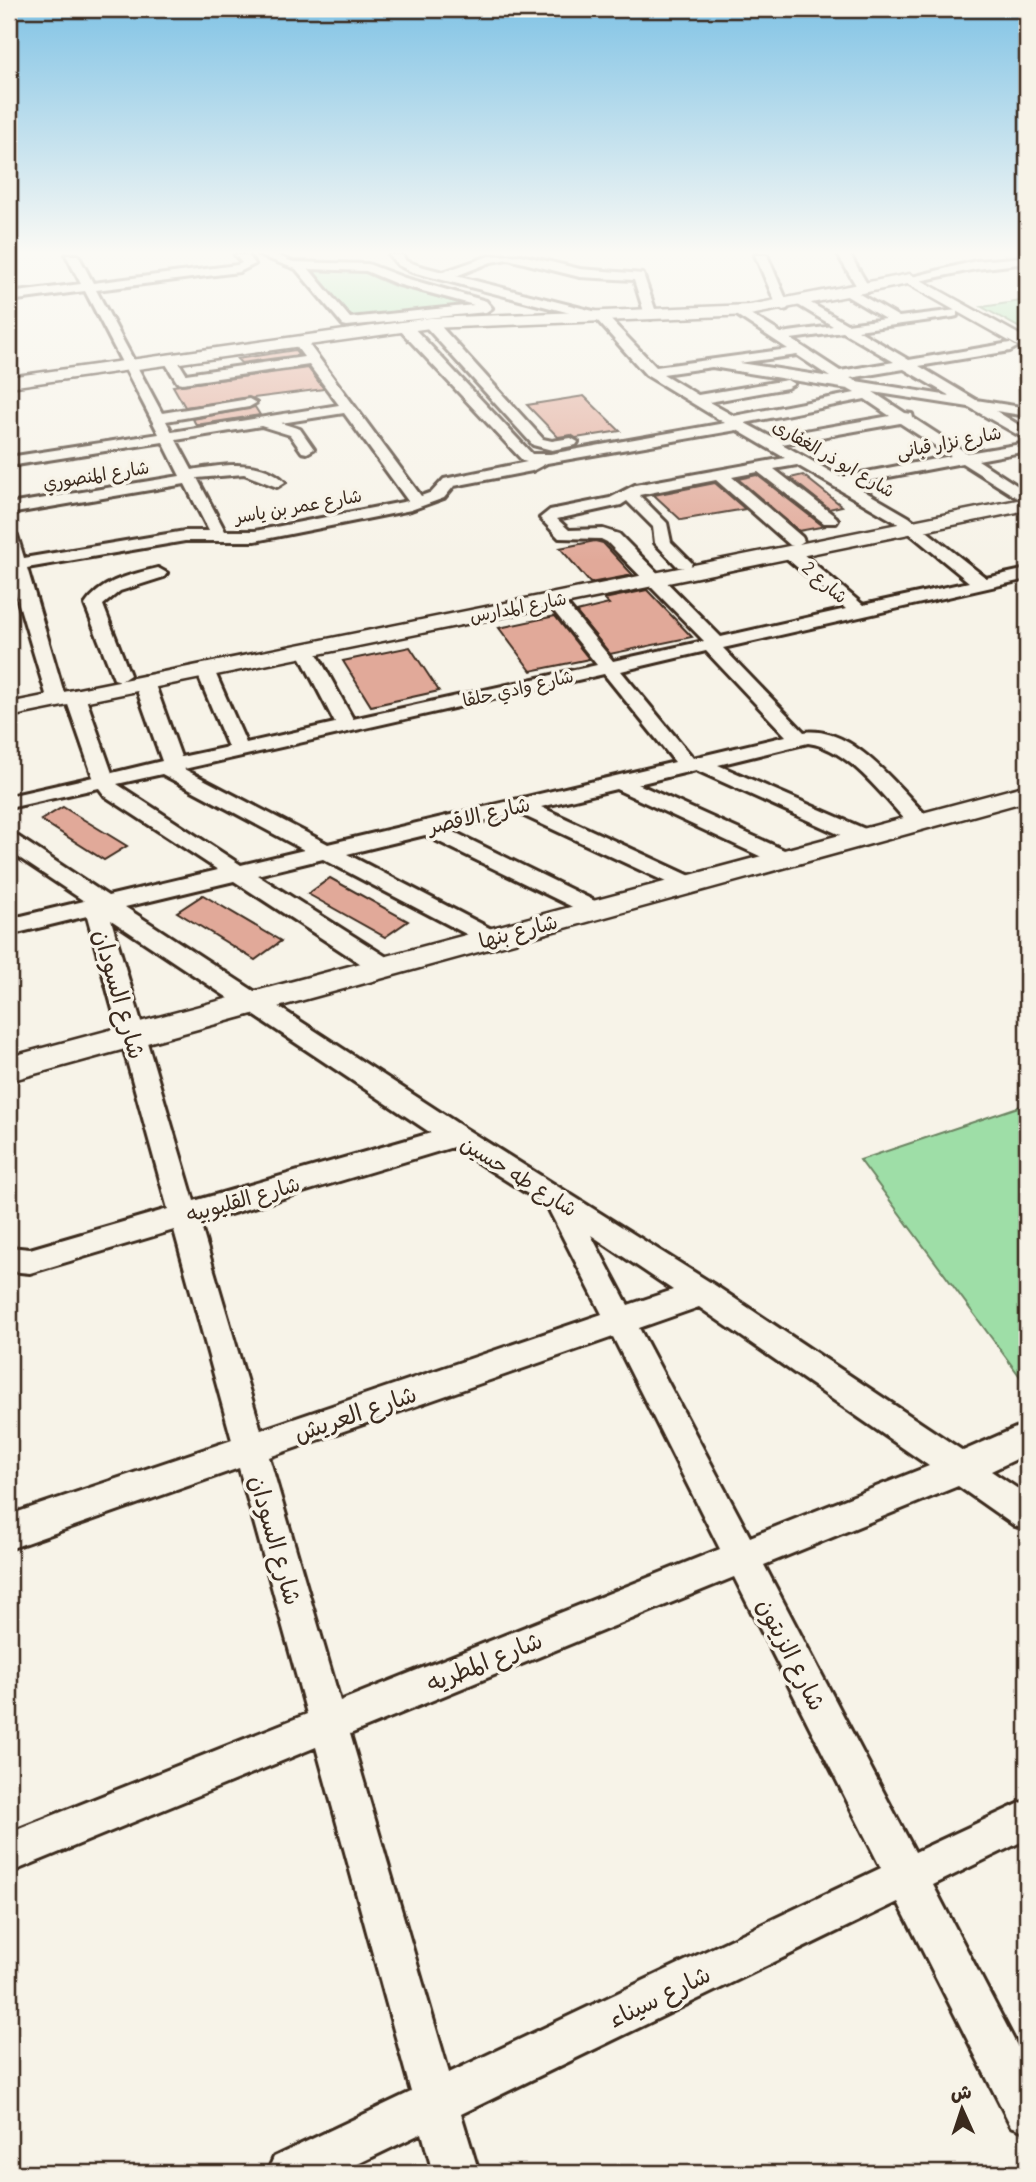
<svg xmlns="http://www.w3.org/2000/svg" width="1036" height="2182" font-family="Delius,'Playpen Sans Arabic',sans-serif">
<rect width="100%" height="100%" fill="#f7f3e8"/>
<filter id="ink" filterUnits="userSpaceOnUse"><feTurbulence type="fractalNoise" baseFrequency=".0143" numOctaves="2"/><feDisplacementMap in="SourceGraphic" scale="14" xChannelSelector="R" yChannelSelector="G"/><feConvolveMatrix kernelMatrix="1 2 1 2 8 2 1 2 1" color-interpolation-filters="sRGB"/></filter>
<g filter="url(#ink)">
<g fill="#9edea7" stroke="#6c8462" stroke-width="2">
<path d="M356,269l38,17 82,21 -124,14 -39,-51z"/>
<path d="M1027,300v32l-45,-25z"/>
<path d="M1027,1104v282l-167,-226z"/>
</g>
<g fill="#e1a999" stroke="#3b2a1e" stroke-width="2">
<path d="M295,350l4,5 -58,8 -4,-4z"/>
<path d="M308,368l16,21 -139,18 -12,-21z"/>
<path d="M584,396l36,35 -44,7 -5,-3 -13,2 -31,-32z"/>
<path d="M255,407l5,8 -64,10 -3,-6z"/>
<path d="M757,475l65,50 4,1 -27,5 -61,-52z"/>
<path d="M803,475l39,31 -13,3 -39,-31z"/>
<path d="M715,483l30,26 -64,11 -27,-25z"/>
<path d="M595,541l8,2 30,32 -43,8 -30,-35z"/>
<path d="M647,590l45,47 -82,17 -34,-42 33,-8 -5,-5z"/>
<path d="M555,616l34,43 -58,12 -32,-43z"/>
<path d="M410,647l29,44 -68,15 -28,-45z"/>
<path d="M63,807l64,39 -23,14 -63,-40z"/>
<path d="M330,878l78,43 -23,16 -77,-43z"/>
<path d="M203,895l78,46 -26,19 -78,-48z"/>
</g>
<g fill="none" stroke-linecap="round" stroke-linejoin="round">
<defs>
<g id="minor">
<path d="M66,255h12l15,28 144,-18 5,-2 -7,-8h13l7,9 -16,8 -143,18 66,123 87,-14 7,4 -7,4 -83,14 6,11 167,-27 -30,-40 -127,18 -5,-1 -14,-23 7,-4 5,1 11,18 118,-17 -12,-16 7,-4 5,1 117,158 11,-4 12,-13 83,-17 -4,-1 -124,-132v-6h10l123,131h18l175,-31 -79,-48 -49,-55 -185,-48 -14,-7 -9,-10h13l4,6 14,5 23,6 46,-16 32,-1 59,14 63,5 14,41 -6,4 -6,-4 -11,-35 -54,-3 -72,-18 -17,3 -35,14 149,38 51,53 132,-18 -53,-35v-6l4,-1 42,26 52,-7 -35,-21v-6l4,-1 45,26 38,-5 -40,-24v-6l4,-1 50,29 58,-7v6l-4,1 -95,13 51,30 101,-17 7,4 -7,4 -91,15 57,34 51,8v8l-31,-5 31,19v10l-58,-33 -96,-15 32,21 7,1 1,4 54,35 60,-10v8l-49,9 49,32v12l-65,-41 -110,21 57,33 77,61 41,-9v10l-304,69 81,84c50,-6 92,54 124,85l3,5 -3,5h-16c-28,-29 -63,-79 -104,-84l-90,22 154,67 3,5 -3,5h-16l-160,-72 -58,14 155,70 3,5 -3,5h-16l-161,-75 -75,18 156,72 3,5 -3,5 -8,2 -8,-2 -163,-76 -70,16 155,76 4,5 -4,5 -8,3 -170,-83 -78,19 150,78 4,6 -4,6 -8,2 -166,-87 -66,16 136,86 3,6 -3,6 -9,2 -9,-2 -141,-92 -109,26 341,222 247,155 250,167 64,-28v31l-36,17 36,24v35l-12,-4 -57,-40 -194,79 151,287 112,-52v39l-94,46 94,180v67l-16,-6 -113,-224 -437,212 18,59h-46l-11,-40 -83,40h-72l7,-16 137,-65 -95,-345 -307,126v-40l298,-119 -68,-246 -230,81v-34l223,-75 -58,-210 -144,43 -21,-2v-24l21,2 138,-40 -81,-293 -78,19v-16l75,-18 -75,-50v-17l8,2 91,60 110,-26 -113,-74 -6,-8 -90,20v-12l84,-19 -28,-81 10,-6 10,6 27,77 50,-12 -28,-79 10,-6 10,6 27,75 47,-10 -32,-77 9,-6 9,6 32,73 89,-20 -38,-73 9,-6 9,6 38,69 244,-54 -52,-65 9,-5 6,1 53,65 91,-20 -97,-99 -6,-3 -42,-1 -19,-20 10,-8 60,-12 25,-13 150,-27 -48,-28 -190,33 -15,8 -78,15 -10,12 -33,12 -156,31h-70l-158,27 39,132 -10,6 -7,-2 -40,-133v-41l8,5 7,23 161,-27h24l-24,-47 -176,30v-10l171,-28 -17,-34 -154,24v-9l150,-23 -74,-143 -76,10v-8l72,-9zM843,332l51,30 -54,9 -49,-32zM797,355l33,22 -91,-14zM712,367l136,22 7,4 -121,23 -25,-14 78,-14 7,-4 -7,-4 -89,15 -35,-21zM904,369l46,27 -94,-15 -6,-3zM865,399l25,17 -119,21 -26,-14zM344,413l64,88 -153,30h-30l-28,-53 47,-4 33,13 8,-5c-23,-24 -64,-17 -93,-12l-16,-30 85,-14 29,9 12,17 5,1 7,-4 -14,-20 -19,-6zM900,423l51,33 -111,21 -58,-33zM797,465l100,58 72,59 -106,23 -67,-57 -6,-1 -8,5 2,4 62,53 -125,28 -102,-103 -16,-5 -34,1 -12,-11 64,-14 6,-4 26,26 2,16 23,24h12l2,-4 -21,-21 -4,-19 -28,-28 77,-15 74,65 6,1 8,-5 -2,-4 -70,-60 26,-5 66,51h12l2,-3 -2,-3 -62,-48zM706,651l80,85 -93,22 -72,-87zM604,674l71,88 -347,82 -144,-75zM162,774l142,76 -63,15 -124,-81zM111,920l320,213 -237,68zM453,1147l94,59 55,108 -341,116 -61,-207zM591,1235l82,55 -45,15zM699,1307l230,159 -179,71 -111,-209zM613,1337l107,212 -380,152 -71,-244zM734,1577l147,291 -432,205 -99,-339z"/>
<path d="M258,255h18l17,7 75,2 37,14 81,23 6,7 -6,4 -139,14 -4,-1 -47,-56zM309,269l57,2 31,13 77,21 -124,13z"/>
<path d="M755,255h12l22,51 -2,3 -4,1 -6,-4z"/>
<path d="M838,255h12l20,34 -2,3h-8z"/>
<path d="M1027,257v6l-51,6 -66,14 -6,-4 72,-18z"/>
<path d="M430,319l5,1 108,119 9,2 19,-3 7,4 -2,3 -24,5 -19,-5 -108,-119v-6z"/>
<path d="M158,568l9,5 -3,4 -44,14 -17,14 27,70 -9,6 -7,-2 -29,-74c17,-25 45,-30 73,-37z"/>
</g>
<g id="major">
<path d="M910,274l117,65v12l-119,-67 -158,31 -320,13 -421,59v-10l421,-59 320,-13z"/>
<path d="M1027,498v12l-1018,207v-14z"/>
<path d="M1027,785v16l-1018,280v-24z"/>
</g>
</defs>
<use href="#minor" stroke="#3b2a1e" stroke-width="6"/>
<use href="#major" stroke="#3b2a1e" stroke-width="5"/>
<use href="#minor" fill="#f7f3e8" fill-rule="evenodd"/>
<use href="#major" fill="#f7f3e8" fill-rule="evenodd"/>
</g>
</g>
<linearGradient id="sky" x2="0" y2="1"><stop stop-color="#81c3e5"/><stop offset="0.45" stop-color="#fbfaf5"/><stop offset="1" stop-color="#fbfaf5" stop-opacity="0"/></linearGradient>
<rect width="1036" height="561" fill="url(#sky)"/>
<g text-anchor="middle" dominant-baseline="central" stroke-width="7" stroke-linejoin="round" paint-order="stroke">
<g font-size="18" fill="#3b2a1e" stroke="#f7f3e8">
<text transform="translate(949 442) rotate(-11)">شارع نزار قبانى</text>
<text transform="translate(834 458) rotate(30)">شارع ابو ذر الغفارى</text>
<text transform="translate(96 475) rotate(-9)">شارع المنصوري</text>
<text transform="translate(298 506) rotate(-10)">شارع عمر بن ياسر</text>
<text transform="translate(825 582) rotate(41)">شارع 2</text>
<text transform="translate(518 607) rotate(-11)">شارع المدارس</text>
<text transform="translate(518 688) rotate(-13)">شارع وادي حلفا</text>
</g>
<g font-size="21" fill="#3b2a1e" stroke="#f7f3e8">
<text transform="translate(479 815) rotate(-13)">شارع الاقصر</text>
<text transform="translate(518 931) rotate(-15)">شارع بنها</text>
<text transform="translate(519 1176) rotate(32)">شارع طه حسين</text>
<text transform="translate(243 1199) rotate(-16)">شارع القليوبيه</text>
</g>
<g font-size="24" fill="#3b2a1e" stroke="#f7f3e8">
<text transform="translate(120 994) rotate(74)">شارع السودان</text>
<text transform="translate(355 1413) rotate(-19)">شارع العريش</text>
<text transform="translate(276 1540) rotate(74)">شارع السودان</text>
<text transform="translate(792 1654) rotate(63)">شارع الزيتون</text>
<text transform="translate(484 1661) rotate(-22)">شارع المطريه</text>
<text transform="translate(659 1996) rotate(-26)">شارع سيناء</text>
</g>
</g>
<rect width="1036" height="2182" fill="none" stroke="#f7f3e8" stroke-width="35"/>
<rect x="18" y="18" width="1001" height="2147" fill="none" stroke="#3b2a1e" stroke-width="2.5" filter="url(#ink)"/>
<g transform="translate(962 2109) rotate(357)" stroke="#f7f3e8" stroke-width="5" paint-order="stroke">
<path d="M0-5L12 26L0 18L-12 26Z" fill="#3b2a1e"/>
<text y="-10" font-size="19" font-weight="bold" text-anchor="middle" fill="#3b2a1e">ش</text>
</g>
</svg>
